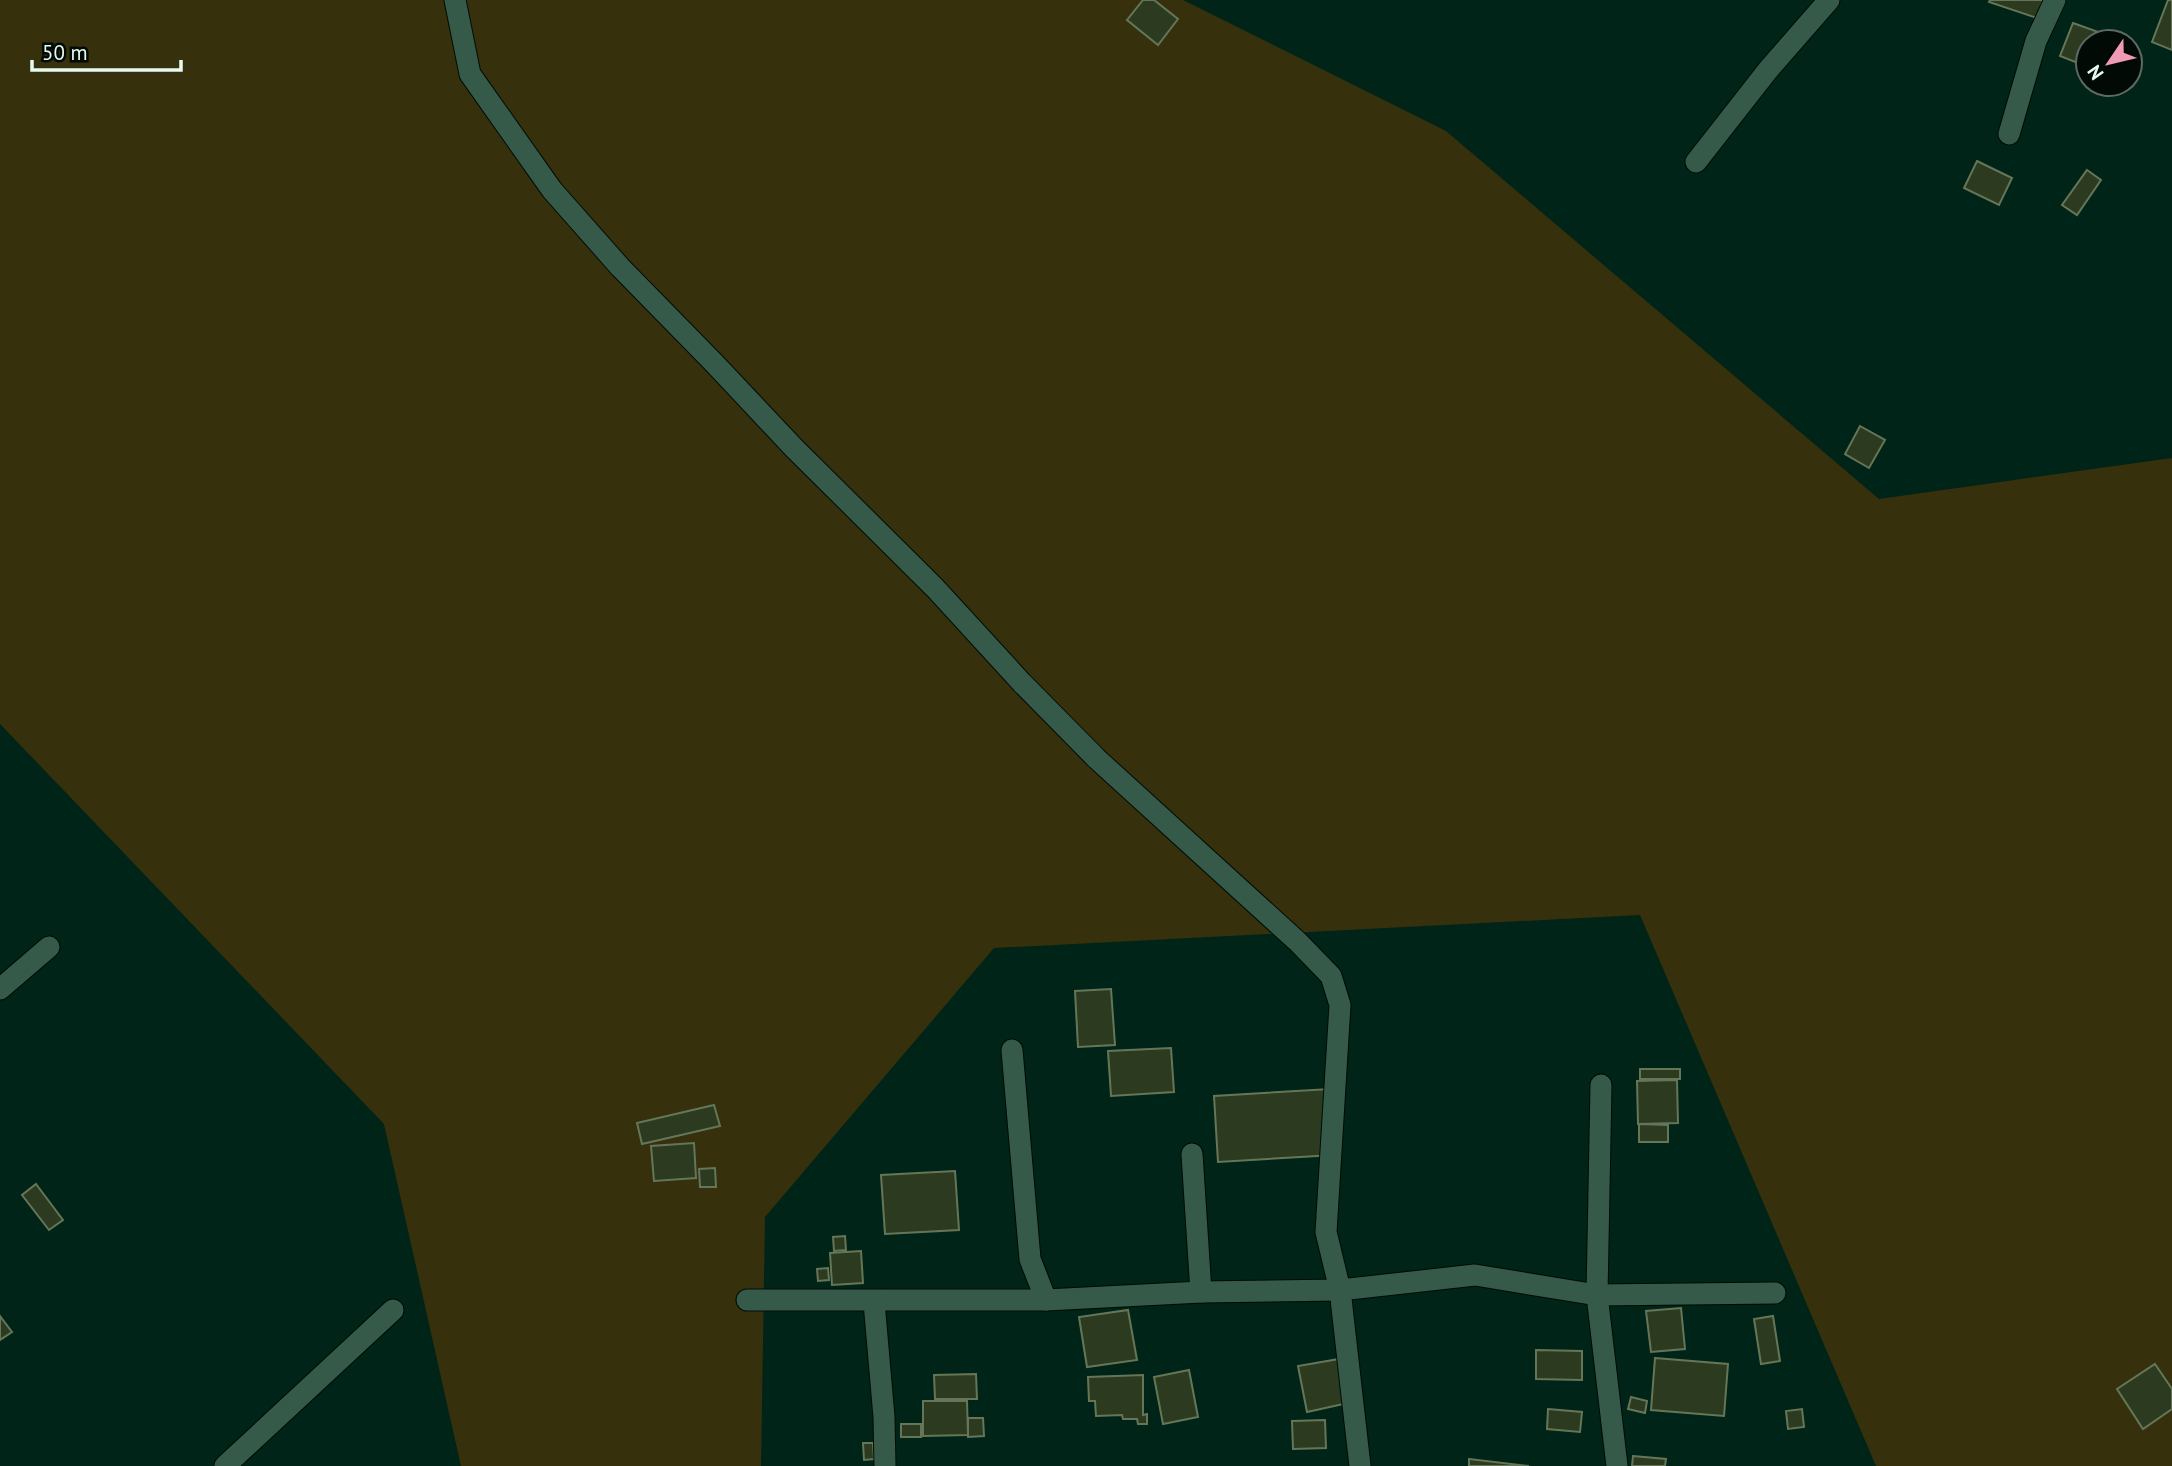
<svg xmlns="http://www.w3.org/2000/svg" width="2172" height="1466" font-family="'PT Sans',sans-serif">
<rect width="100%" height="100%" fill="#002417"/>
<path fill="#37300d" d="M0,0h1183l263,131 433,368 293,-41v1008h-296l-236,-551 -646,33 -229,269 -4,249h-300l-77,-342 -384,-400z"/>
<g fill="#2c3a1f" stroke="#657658" stroke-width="2">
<path d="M1143,0h11l24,19 -20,26 -31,-25z"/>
<path d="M1990,0h53l-6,18 -48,-16z"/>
<path d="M2168,0h4v50l-20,-8z"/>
<path d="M2073,23l31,11 -3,8h-13v25l-28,-11z"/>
<path d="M1977,161l35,17 -13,27 -35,-17z"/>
<path d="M2087,170l14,10 -24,35 -15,-10z"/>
<path d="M1860,426l25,14 -16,28 -24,-14z"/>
<path d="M1111,989l4,56 -37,2 -3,-56z"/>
<path d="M1171,1048l3,44 -63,4 -3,-45z"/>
<rect x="1640" y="1069" width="40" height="10"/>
<path d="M1677,1080l1,43 -40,1 -1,-43z"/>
<path d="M1330,1089l4,66 -116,7 -4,-66z"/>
<path d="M714,1105l6,21 -78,18 -5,-21z"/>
<path d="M1639,1124l29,1v17h-29z"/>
<path d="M694,1143l2,35 -42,3 -3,-35z"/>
<path d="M715,1168l1,19h-16l-1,-18z"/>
<path d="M955,1171l4,59 -74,4 -4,-59z"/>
<path d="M36,1184l27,36 -14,10 -27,-35z"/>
<path d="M845,1236l1,14 -12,1 -1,-14z"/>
<path d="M861,1251l2,32 -31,2 -2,-32z"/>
<path d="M828,1268l1,12 -11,1 -1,-12z"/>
<path d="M1681,1308l4,41 -34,3 -5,-41z"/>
<path d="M1128,1310l9,50 -50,7 -8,-50z"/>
<path d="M0,1316l12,16 -12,8z"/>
<path d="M1773,1316l7,45 -19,3 -7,-45z"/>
<path d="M1536,1350l46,1v29l-46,-1z"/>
<path d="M1655,1358l73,6 -4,52 -73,-6z"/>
<path d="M1339,1359l9,44 -41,9 -9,-46z"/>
<path d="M2155,1364l17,25v20l-29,20 -26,-40z"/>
<path d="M1189,1370l9,47 -35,7 -9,-47z"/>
<path d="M976,1374l1,25h-42l-1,-24z"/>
<path d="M1143,1375v40l4,-1v10h-9l-1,-5h-14l-1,-4 -26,1 -1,-15h-6l-1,-24z"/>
<path d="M1631,1397l16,4 -2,12 -17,-4z"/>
<path d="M923,1401h44l1,34 -45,1z"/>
<path d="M1548,1409l34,3 -2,20 -33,-3z"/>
<path d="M1802,1409l2,18 -16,2 -2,-18z"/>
<path d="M968,1418h15l1,18 -16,1z"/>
<path d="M1325,1420l1,28 -33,1 -1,-28z"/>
<rect x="901" y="1424" width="20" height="13"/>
<path d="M863,1443h10l1,16 -10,1z"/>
<path d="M1633,1456l33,3 -1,7h-33z"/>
<path d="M1469,1459l60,7h-60z"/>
</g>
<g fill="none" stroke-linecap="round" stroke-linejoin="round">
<defs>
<g id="street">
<path d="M455,0l15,74 82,116 68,77 94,96 80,85 141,140 87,95 75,76 201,183 33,34 9,29 -14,227 14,58 20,176"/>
<path d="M2009,134l27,-93 19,-41"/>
<path d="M1696,162l72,-92 61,-70"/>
<path d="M0,989l49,-42"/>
<path d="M1012,1050l18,209 16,41"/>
<path d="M1601,1085l-4,210 20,171"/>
<path d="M1192,1154l9,138"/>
<path d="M747,1300h299l155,-8 139,-2 135,-15 122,20 178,-2"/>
<path d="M874,1302l10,115 1,49"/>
<path d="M225,1466l168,-156"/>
</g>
</defs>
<use href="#street" stroke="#000c04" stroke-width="23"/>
<use href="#street" stroke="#365a4a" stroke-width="21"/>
</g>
<g transform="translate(2109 63) rotate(235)"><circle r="33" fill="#010a05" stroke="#5d6a63" stroke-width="2"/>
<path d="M0-5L12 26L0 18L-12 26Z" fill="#f09ab5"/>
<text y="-10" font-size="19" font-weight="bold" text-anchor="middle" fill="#e6faf0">N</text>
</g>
<path d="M32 60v10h149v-10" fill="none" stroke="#e6faf0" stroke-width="3.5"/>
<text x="42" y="60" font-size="21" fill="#e6faf0" stroke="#010a05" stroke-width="5" paint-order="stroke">50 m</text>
</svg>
